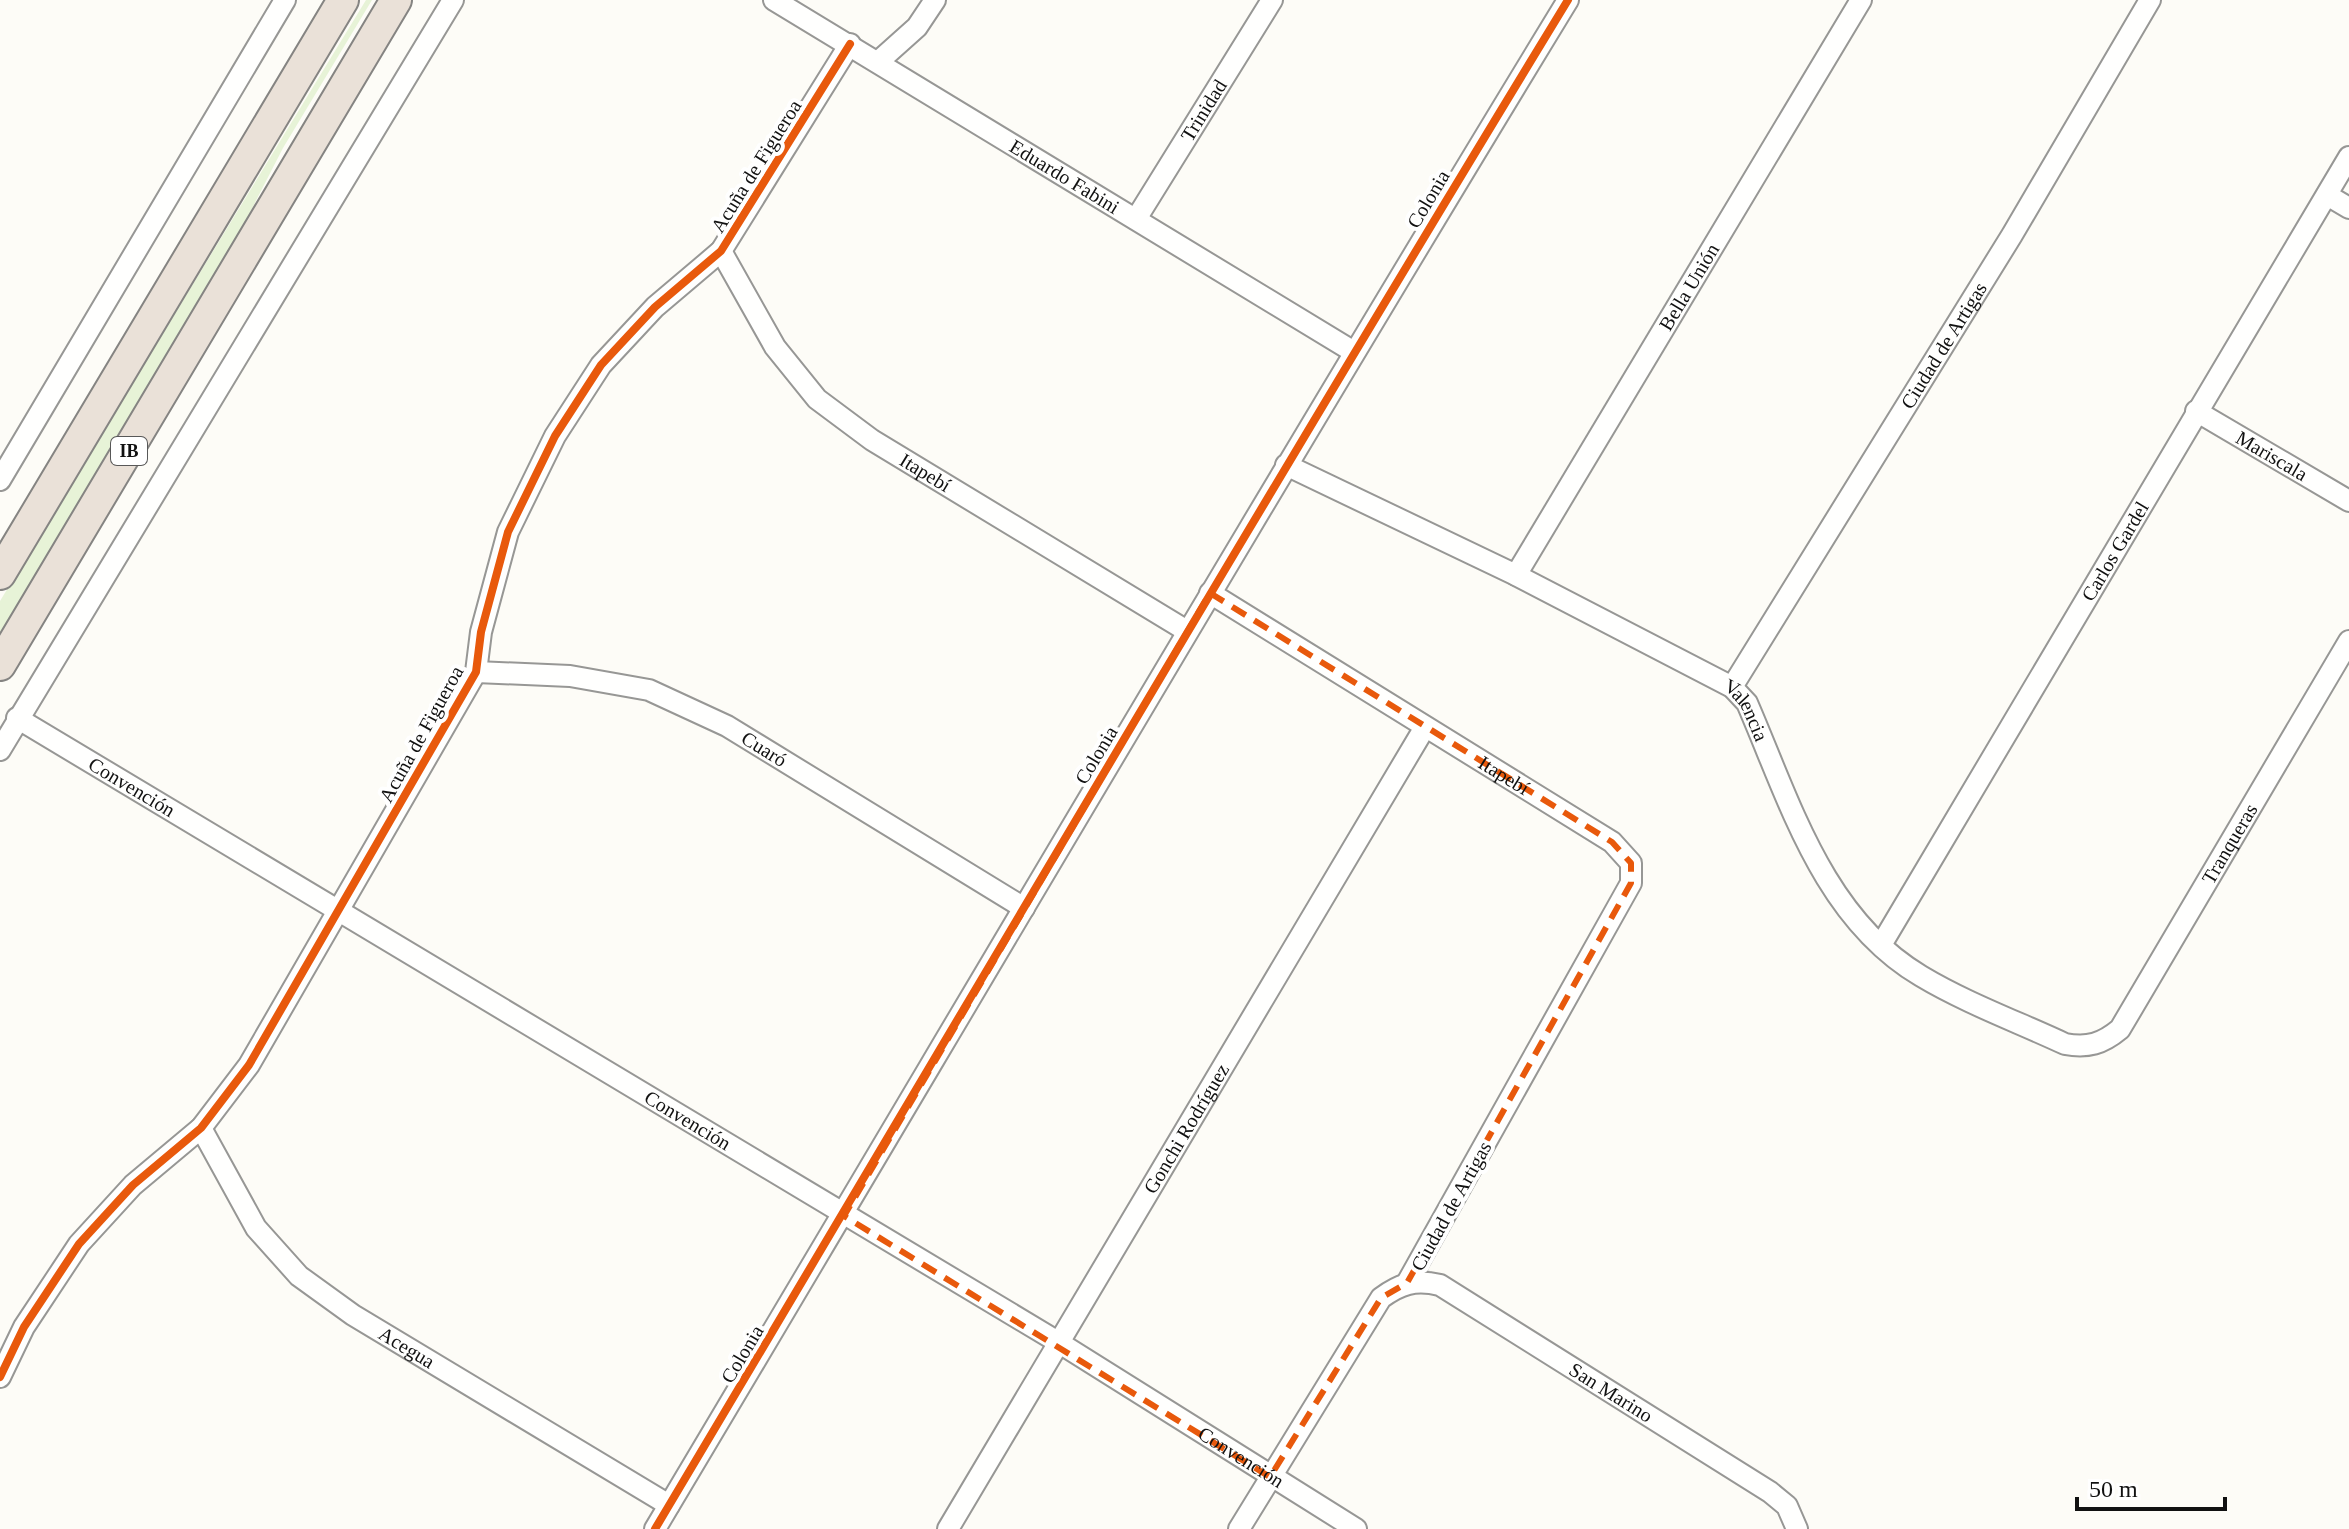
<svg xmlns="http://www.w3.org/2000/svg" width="2349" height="1529" font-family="Georgia,serif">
<rect width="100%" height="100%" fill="#fdfcf7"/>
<path fill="#e7f3d7" d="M366,0h6l-89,148 -79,154 -204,341v-42z"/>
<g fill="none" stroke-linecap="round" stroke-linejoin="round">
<defs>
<g id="minor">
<path id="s1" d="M774,0l580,352"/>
<path d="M879,61l38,-34 18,-27"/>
<path d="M2327,195l22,13"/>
<path id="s2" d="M1136,219l136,-219"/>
<path id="s3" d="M721,251l54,96 42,52 55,41 315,191"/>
<path id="s4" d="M2196,411l153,90"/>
<path id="s5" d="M1286,465l230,110 216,112 15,16c43,99 76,215 174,273 45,27 97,46 144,68 23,4 37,0 55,-15l229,-388"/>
<path d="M0,480l285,-480"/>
<path id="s6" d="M1516,575l345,-575"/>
<path id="s7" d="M1210,593l402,249 19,21v20l-224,400"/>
<path id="s8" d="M476,672l94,4 79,14 78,36 297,182"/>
<path id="s9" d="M1732,687l280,-452 138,-235"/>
<path id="s10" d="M17,718l1041,624 298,187"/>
<path d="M0,750l453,-750"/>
<path id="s11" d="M1881,945l468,-788"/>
<path id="s12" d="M201,1128l55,100 43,48 54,39 316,190"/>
<path d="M0,1377l24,-50 55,-83 54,-59 68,-57 48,-63 227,-393 5,-40 27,-100 47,-96 46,-71 54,-58 66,-56 129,-207"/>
<path d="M655,1529c304,-510 604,-1022 913,-1529"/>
<path id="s13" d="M948,1529l477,-802"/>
<path id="s14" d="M1239,1529l142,-231c19,-14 34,-19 59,-13l330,207 17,14 10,23"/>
</g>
<g id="highway">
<path d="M0,574l343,-574"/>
<path d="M0,665l396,-665"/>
</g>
</defs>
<use href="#minor" stroke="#979795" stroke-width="24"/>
<use href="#highway" stroke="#858482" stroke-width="34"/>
<use href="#minor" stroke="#fffffe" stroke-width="20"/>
<use href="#highway" stroke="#eae1d8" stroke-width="30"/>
<defs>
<g id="cycleway">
<path d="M0,1377l24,-50 55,-83 54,-59 68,-57 48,-63 227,-393 5,-40 27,-100 47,-96 46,-71 54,-58 66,-56 129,-207"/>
<path d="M655,1529c304,-510 604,-1022 913,-1529"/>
</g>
</defs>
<use href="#cycleway" stroke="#fff" stroke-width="13"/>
<use href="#cycleway" stroke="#e8590c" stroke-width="8"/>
</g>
<path fill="none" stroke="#e8590c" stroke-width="6" stroke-dasharray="16 10" stroke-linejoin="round" d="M1210,593l402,249 19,21v20l-224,400 -26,15 -111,179 -426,-261z"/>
<g text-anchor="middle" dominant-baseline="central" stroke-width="8" stroke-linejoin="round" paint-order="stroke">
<rect fill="#fff" stroke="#585858" stroke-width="2" x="111" y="437" width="36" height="28" rx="6"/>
<g font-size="18" font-weight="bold" fill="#111">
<text x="129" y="451">IB</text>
</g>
<g font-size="20" fill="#111" stroke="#fff">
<text stroke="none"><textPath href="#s2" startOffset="128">Trinidad</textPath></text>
<text transform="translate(756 166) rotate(-58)">Acuña de Figueroa</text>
<text stroke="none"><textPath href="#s1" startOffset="340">Eduardo Fabini</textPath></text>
<text transform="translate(1428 199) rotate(-59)">Colonia</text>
<text stroke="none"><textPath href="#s6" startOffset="336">Bella Unión</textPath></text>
<text stroke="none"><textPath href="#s9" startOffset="402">Ciudad de Artigas</textPath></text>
<text stroke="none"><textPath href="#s4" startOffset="88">Mariscala</textPath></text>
<text stroke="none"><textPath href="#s3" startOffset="308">Itapebí</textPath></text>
<text stroke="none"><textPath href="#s11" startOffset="458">Carlos Gardel</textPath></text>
<text stroke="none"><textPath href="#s5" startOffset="526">Valencia</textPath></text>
<text transform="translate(421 734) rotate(-61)">Acuña de Figueroa</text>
<text stroke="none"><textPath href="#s8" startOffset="304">Cuaró</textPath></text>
<text transform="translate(1096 755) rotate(-59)">Colonia</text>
<text stroke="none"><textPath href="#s7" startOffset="346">Itapebí</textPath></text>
<text stroke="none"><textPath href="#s10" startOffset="134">Convención</textPath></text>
<text stroke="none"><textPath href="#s5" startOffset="1284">Tranqueras</textPath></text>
<text stroke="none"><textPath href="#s10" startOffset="782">Convención</textPath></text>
<text stroke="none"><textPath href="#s13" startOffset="466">Gonchi Rodríguez</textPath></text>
<text transform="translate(1451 1206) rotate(-61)">Ciudad de Artigas</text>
<text stroke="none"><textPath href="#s12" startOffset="308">Acegua</textPath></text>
<text transform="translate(742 1354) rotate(-59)">Colonia</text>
<text stroke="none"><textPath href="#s14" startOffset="536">San Marino</textPath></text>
<text stroke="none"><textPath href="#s10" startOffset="1430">Convención</textPath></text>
</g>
</g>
<path d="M2077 1497v12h148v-12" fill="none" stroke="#111111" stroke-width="4"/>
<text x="2089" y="1497" font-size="24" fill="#111111" stroke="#ffffff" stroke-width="6" paint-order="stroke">50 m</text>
</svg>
